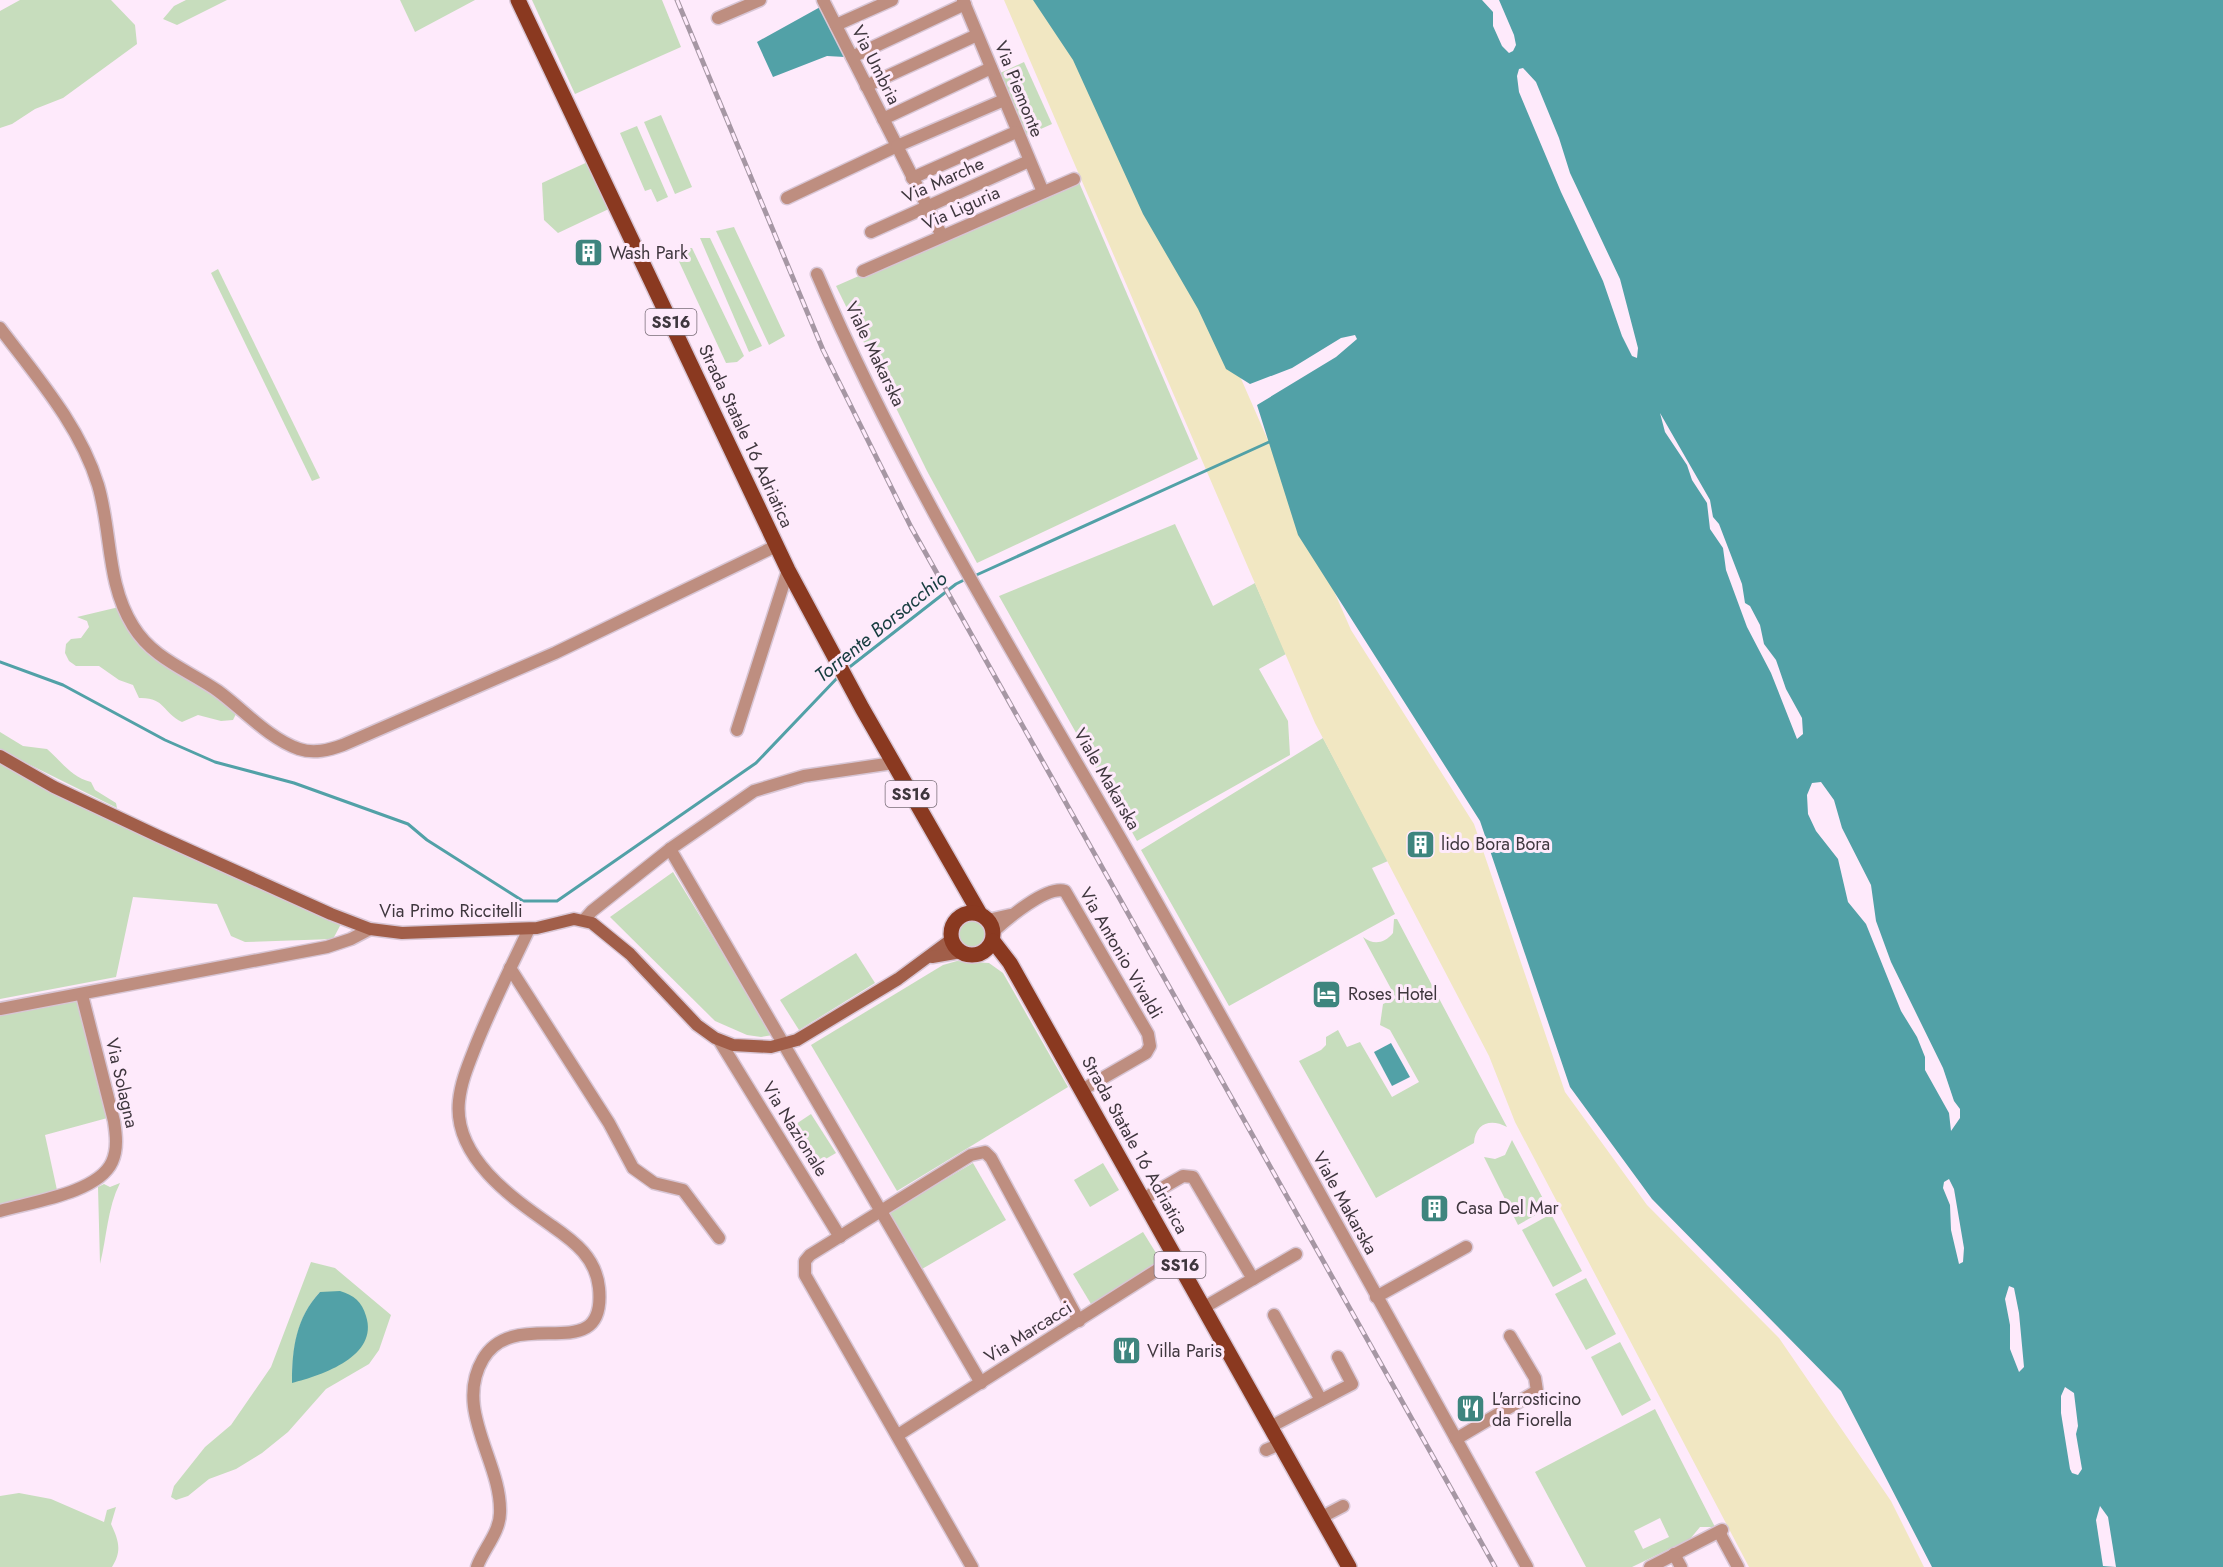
<svg xmlns="http://www.w3.org/2000/svg" width="2223" height="1567" font-family="Jost,sans-serif">
<rect width="100%" height="100%" fill="#feeafb"/>
<g fill="#c7ddbd" fill-rule="evenodd">
<path d="M20,0h91l24,25 2,19 -74,54 -28,11 -23,15 -12,4v-117z"/>
<path d="M186,0h41l-50,25 -14,-6 11,-13z"/>
<path d="M400,0h75l-60,32z"/>
<path d="M532,0h130l19,47 -106,47z"/>
<path d="M1024,62l28,62 -27,12 -27,-62z"/>
<path d="M661,115l31,72 -17,7 -31,-72z"/>
<path d="M637,126l31,71 -11,5 -6,-13 -6,2 -25,-58z"/>
<path d="M592,160l21,47 -55,26 -14,-13 -2,-37z"/>
<path d="M1078,180l120,279 -221,104 -50,-92 -91,-185z"/>
<path d="M734,227l51,109 -16,9 -53,-114z"/>
<path d="M700,238h10l52,108 -13,6z"/>
<path d="M682,248h10l52,108 -7,6 -11,1 -50,-108z"/>
<path d="M218,269l102,209 -8,3 -101,-208z"/>
<path d="M1175,524l38,82 42,-23 31,71 -27,15 29,52 2,34 -153,86 -138,-245z"/>
<path d="M119,607l13,23 105,82 -4,8 -12,1 -23,-6 -16,7c-20,-10 -17,-25 -43,-24l-6,-13 -14,-5 -20,-14h-23l-7,-5 -4,-8 1,-9 5,-5 10,-1 8,-11 -2,-6 -10,-4z"/>
<path d="M0,732l23,14 24,3c15,13 24,28 44,33l4,8 21,13 1,5 -117,-58z"/>
<path d="M1323,738l65,123 -16,7 23,46 -166,92 -88,-156z"/>
<path d="M0,762l341,162 -8,15 -88,3 -14,-6 -14,-32 -84,-7 -17,80 -116,22z"/>
<path d="M673,872l100,163 -12,2 -14,-2 -32,-14 -105,-104z"/>
<path d="M1394,919h3l110,208c-16,-9 -32,-4 -33,16l-98,55 -77,-137 22,-11 5,-5v-8l12,-7 9,17 13,-5 32,55 27,-15 -29,-52 -10,-5 3,-21 13,-6 -33,-61c10,8 21,7 30,-4z"/>
<circle cx="973" cy="934" r="14"/>
<path d="M856,953l19,30 -76,47 -19,-30z"/>
<path d="M957,961l32,2 14,10 65,114 -171,104 -86,-146 132,-80z"/>
<path d="M81,997l30,120 -66,18 12,55 -57,16v-194z"/>
<path d="M811,1114l25,39 -19,11 -24,-38z"/>
<path d="M1512,1140l36,68 -30,17 -34,-68 11,2 10,-4z"/>
<path d="M973,1163l33,57 -84,49 -33,-57z"/>
<path d="M1103,1163l16,27 -29,17 -16,-27z"/>
<path d="M120,1183c-13,26 -13,54 -20,81l-2,-77 6,-3 6,3z"/>
<path d="M1551,1214l31,57 -29,16 -31,-57z"/>
<path d="M1143,1232l18,29 -70,43 -18,-30z"/>
<path d="M311,1262l24,6 56,47 -12,35 -10,14 -43,25 -38,43 -26,21 -26,16 -27,10 -21,17 -12,4 -5,-3 3,-11 31,-39 26,-22 40,-58zM320,1292l-28,90c1,-35 4,-63 28,-90z"/>
<path d="M1586,1278l30,56 -30,16 -31,-56z"/>
<path d="M1620,1342l31,58 -29,16 -31,-59z"/>
<path d="M1655,1409l60,118h-15l-10,12 -58,28h-46l-51,-95zM1660,1518l9,19 -26,12 -9,-18z"/>
<path d="M19,1493l32,6 53,23 3,-12 9,-3 -5,17c8,17 11,27 1,43h-112v-71z"/>
</g>
<path fill="#f1e7c2" d="M1004,0h39l126,214 182,416 123,194 91,268 82,113 132,133 112,163 33,66h-175l-234,-445 -26,-66 -174,-333z"/>
<g fill="#52a1a7">
<path d="M1033,0h1190v1567h-291l-91,-176 -189,-192 -82,-112 -90,-266 -182,-286 -41,-130 79,-48 21,-18 -2,-4 -14,3 -49,30 -42,16 -24,-15 -28,-60 -55,-95 -70,-154z"/>
<path d="M822,6l23,51 -18,-1 -54,21 -16,-35z"/>
<path d="M1391,1043l19,34 -18,9 -18,-34z"/>
<path d="M340,1291c14,4 22,11 26,25 13,40 -43,59 -74,67 0,-35 4,-65 28,-91z"/>
</g>
<g fill="#feeafb">
<path d="M1482,0h17l15,35 2,10 -3,6 -4,2 -7,-7 -9,-20v-14z"/>
<path d="M1523,68l13,14 23,56 11,35 50,106 18,69 -1,10 -5,-2 -10,-20 -19,-55 -42,-89 -42,-100 -2,-16 2,-7z"/>
<path d="M1660,413l50,87 3,17 6,7 23,60 3,19 5,3 10,19 4,19 12,16 10,29 16,29 1,16 -6,5 -26,-66 -24,-46 -21,-57 -3,-22 -13,-19 -3,-26 -15,-23 -5,-15 -22,-33z"/>
<path d="M1821,782l13,18 8,28 29,57 5,36 15,41 52,106 11,33 6,8v9l-9,13 -2,-18 -24,-43v-13l-8,-20 -16,-26 -35,-87 -18,-22 -10,-43 -22,-28 -8,-17 -1,-19 5,-12z"/>
<path d="M1949,1179l5,10 10,59 -1,14 -4,2 -8,-34 -1,-25 -7,-17 1,-6z"/>
<path d="M2009,1286l5,2 5,25 5,54 -5,5 -9,-23v-24l-5,-26z"/>
<path d="M2065,1387l9,6 4,33 -2,8 6,35 -4,6 -6,-2 -2,-4 -9,-56v-17z"/>
<path d="M2100,1506l8,11 8,50 -13,-1 -7,-46z"/>
</g>
<g fill="none" stroke-linecap="round" stroke-linejoin="round">
<g stroke="#52a1a7" stroke-width="3">
<path d="M972,577l297,-135"/>
<path d="M0,662l63,23 102,55 50,22 79,21 114,41 19,16 96,61h34l199,-138 84,-88"/>
<path d="M847,669l109,-85 10,-5"/>
</g>
<defs>
<g id="street">
<path d="M963,0l80,192"/>
<path d="M718,18l42,-18"/>
<path d="M836,25l56,-25"/>
<path d="M852,57l113,-53"/>
<path d="M866,86l111,-51"/>
<path d="M883,119l108,-51"/>
<path d="M912,178l104,-46"/>
<path d="M787,198l110,-52 -74,-146"/>
<path d="M871,232l158,-71"/>
<path d="M942,236l-45,-90 107,-46"/>
<path d="M863,271l211,-92"/>
<path d="M817,274c84,197 202,388 309,574 136,239 268,479 401,719"/>
<path d="M0,328c37,49 80,98 98,157 14,47 8,98 35,141 20,33 55,44 85,65 26,19 50,47 81,58 15,5 30,1 44,-4l212,-92 221,-107"/>
<path d="M737,730l51,-160"/>
<path d="M670,849l311,534"/>
<path d="M584,920l8,-9 78,-62 84,-58 50,-15 89,-13"/>
<path d="M988,920l22,-5"/>
<path d="M994,931c13,-12 53,-46 71,-40l83,143 2,12 -4,7 -64,37"/>
<path d="M510,968l99,155 24,45 21,15 29,7 36,48"/>
<path d="M0,1009l327,-62 24,-8 19,-10"/>
<path d="M719,1040l121,197"/>
<path d="M1143,1199l40,-23 10,1 60,102 -50,29"/>
<path d="M0,1211c31,-9 98,-18 112,-49 6,-13 4,-28 2,-41l-32,-126"/>
<path d="M1253,1279l43,-25"/>
<path d="M1376,1297l90,-50"/>
<path d="M1274,1315l47,85"/>
<path d="M1270,1427l82,-43 -14,-27"/>
<path d="M898,1435l278,-177"/>
<path d="M1456,1439l81,-48 -2,-13 -25,-42"/>
<path d="M1266,1450l14,-6"/>
<path d="M1320,1518l23,-12"/>
<path d="M1719,1532l19,35"/>
<path d="M1674,1554l7,13"/>
<path d="M477,1567c6,-17 23,-35 23,-54 2,-51 -47,-103 -17,-154 33,-56 124,11 116,-71 -3,-30 -24,-46 -47,-62 -40,-28 -99,-69 -93,-125 2,-20 10,-38 17,-56 16,-40 35,-78 53,-116"/>
<path d="M972,1567l-167,-292v-14l5,-6 161,-100 14,-3 6,6 88,163"/>
<path d="M1650,1567l72,-37"/>
</g>
<g id="secondary">
<path d="M0,756l54,31 104,49 173,78 39,15 32,4 135,-5 37,-9 18,4 38,31 67,71 18,13 18,7 38,2 26,-7 101,-61 54,-40"/>
<path d="M932,957l29,-5"/>
</g>
<g id="primary">
<path d="M518,0l270,570 74,138 118,206"/>
<circle cx="972" cy="934" r="21"/>
<path d="M993,941l17,22 339,604"/>
</g>
</defs>
<use href="#street" stroke="#d8c6d5" stroke-width="15"/>
<use href="#secondary" stroke="#d8c6d5" stroke-width="15"/>
<use href="#primary" stroke="#d8c6d5" stroke-width="18"/>
<use href="#street" stroke="#be8e80" stroke-width="12"/>
<use href="#secondary" stroke="#a15e49" stroke-width="12"/>
<use href="#primary" stroke="#8a3920" stroke-width="15"/>
<defs>
<path id="rail" d="M677,0l146,350 88,177 584,1040"/>
</defs>
<use href="#rail" stroke="#a697a4" stroke-width="5"/>
<use href="#rail" stroke="#feeafb" stroke-width="3" stroke-dasharray="9" stroke-linecap="butt"/>
</g>
<defs>
<symbol id="building-square" viewBox="-11 -11 22 22"><rect x="-9" y="-9" width="18" height="18" rx="4" fill="#3e857e" stroke="#feeafb"/><path d="M-4-6H4V6H1V3H-1V6H-4ZM-2.5-4.3h1.7v1.8h-1.7ZM.8-4.3h1.7v1.8H.8ZM-2.5-1h1.7V.8h-1.7ZM.8-1h1.7V.8H.8Z" fill="#fff"/></symbol>
<symbol id="hotel-square" viewBox="-11 -11 22 22"><rect x="-9" y="-9" width="18" height="18" rx="4" fill="#3e857e" stroke="#feeafb"/><path d="M-6-4.5h1.5V1H6V5H4.5V3h-9V5H-6ZM-4 0a1.8 1.8 0 1 1 3.6 0ZM.5 0V-2.5h3Q6-2.5 6 0Z" fill="#fff"/></symbol>
<symbol id="restaurant-square" viewBox="-11 -11 22 22"><rect x="-9" y="-9" width="18" height="18" rx="4" fill="#3e857e" stroke="#feeafb"/><path d="M-5-6h1v4h1v-4h1v4h1v-4h1v5L-1.5 .5V6h-2V.5L-5-1ZM5-6V6H3V1.5H1.5Q1.5-4 5-6Z" fill="#fff"/></symbol>
</defs>
<g fill-rule="evenodd">
<use href="#building-square" x="572" y="236" width="33" height="33"/>
<use href="#building-square" x="1404" y="828" width="33" height="33"/>
<use href="#hotel-square" x="1310" y="978" width="33" height="33"/>
<use href="#building-square" x="1418" y="1192" width="33" height="33"/>
<use href="#restaurant-square" x="1110" y="1334" width="33" height="33"/>
<use href="#restaurant-square" x="1454" y="1392" width="33" height="33"/>
</g>
<g text-anchor="middle" dominant-baseline="central" stroke-width="6" stroke-linejoin="round" paint-order="stroke">
<g fill="#feeafb" stroke="#786d77" stroke-width="1.5">
<rect x="645.5" y="309" width="51" height="26" rx="4.5"/>
<rect x="885.5" y="781" width="51" height="26" rx="4.5"/>
<rect x="1154.5" y="1252" width="51" height="26" rx="4.5"/>
</g>
<g font-size="16" font-weight="bold" fill="#3f373e">
<text x="671" y="322">SS16</text>
<text x="911" y="794">SS16</text>
<text x="1180" y="1265">SS16</text>
</g>
<g font-size="18" fill="#3f373e" stroke="#feeafb">
<text transform="translate(876 65) rotate(63)">Via Umbria</text>
<text transform="translate(1019 89) rotate(68)">Via Piemonte</text>
<text transform="translate(943 180) rotate(-24)">Via Marche</text>
<text transform="translate(961 208) rotate(-24)">Via Liguria</text>
<text transform="translate(875 354) rotate(64)">Viale Makarska</text>
<text transform="translate(746 436) rotate(65)">Strada Statale 16 Adriatica</text>
<text transform="translate(1107 779) rotate(60)">Viale Makarska</text>
<text x="451" y="911">Via Primo Riccitelli</text>
<text transform="translate(1121 953) rotate(60)">Via Antonio Vivaldi</text>
<text transform="translate(122 1083) rotate(77)">Via Solagna</text>
<text transform="translate(795 1129) rotate(58)">Via Nazionale</text>
<text transform="translate(1135 1145) rotate(61)">Strada Statale 16 Adriatica</text>
<text transform="translate(1345 1203) rotate(61)">Viale Makarska</text>
<text transform="translate(1028 1332) rotate(-32)">Via Marcacci</text>
</g>
<g font-size="18" fill="#3f373e" stroke="#feeafb" text-anchor="start">
<text x="609" y="253">Wash Park</text>
<text x="1441" y="844">lido Bora Bora</text>
<text x="1348" y="994">Roses Hotel</text>
<text x="1456" y="1208">Casa Del Mar</text>
<text x="1147" y="1351">Villa Paris</text>
<text x="1492" y="1399">L'arrosticino<tspan x="1492" dy="21">da Fiorella</tspan></text>
</g>
<g font-size="20" font-style="italic" fill="#163c3f" stroke="#feeafb">
<text transform="translate(881 627) rotate(-39)">Torrente Borsacchio</text>
</g>
</g>
</svg>
